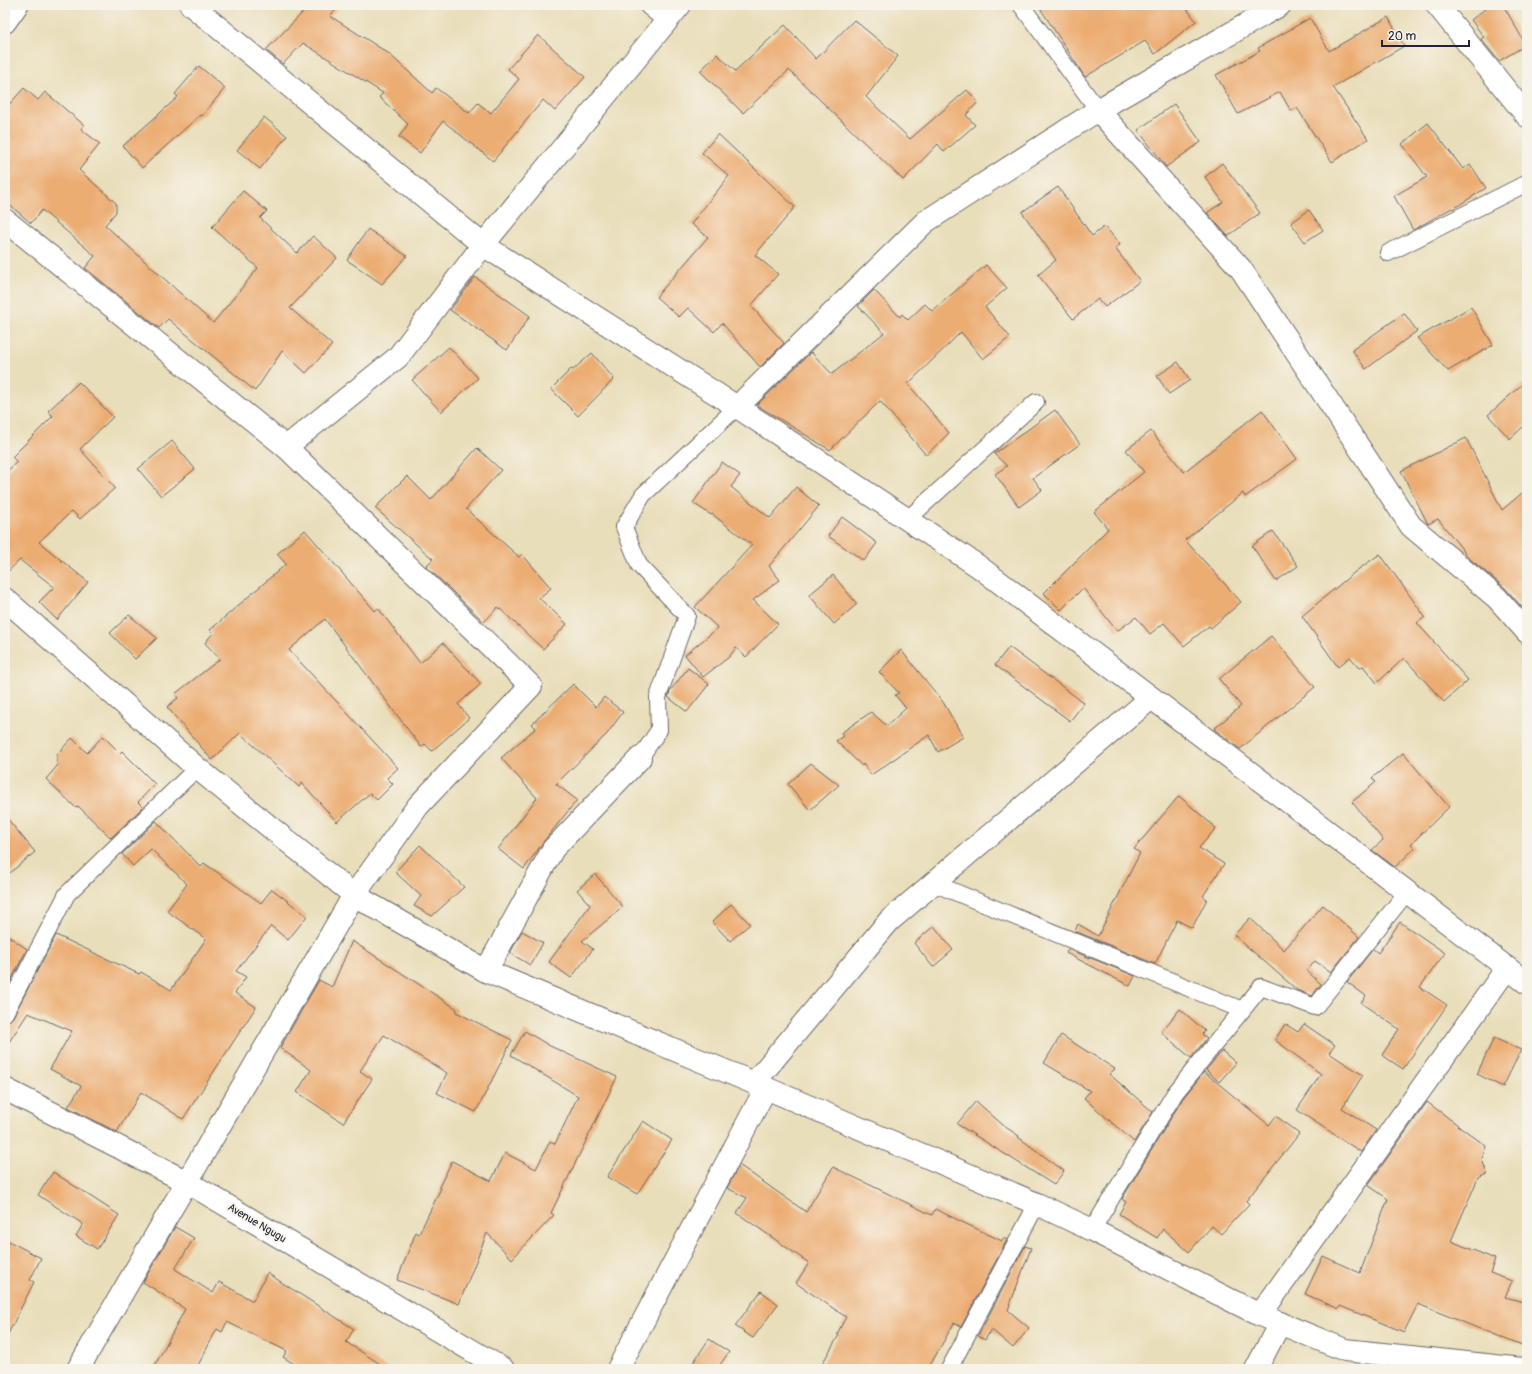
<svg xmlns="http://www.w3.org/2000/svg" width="1532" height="1374" font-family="Pangolin,sans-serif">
<rect width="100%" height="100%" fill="#f7f3e8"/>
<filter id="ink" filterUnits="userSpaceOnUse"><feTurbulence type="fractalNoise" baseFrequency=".025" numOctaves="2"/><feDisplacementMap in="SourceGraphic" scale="8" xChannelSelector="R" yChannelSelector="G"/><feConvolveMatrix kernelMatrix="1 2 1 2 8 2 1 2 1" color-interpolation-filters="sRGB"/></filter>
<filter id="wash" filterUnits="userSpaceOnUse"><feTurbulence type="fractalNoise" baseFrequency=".012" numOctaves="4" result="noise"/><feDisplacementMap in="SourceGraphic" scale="16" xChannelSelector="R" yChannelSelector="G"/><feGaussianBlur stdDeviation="0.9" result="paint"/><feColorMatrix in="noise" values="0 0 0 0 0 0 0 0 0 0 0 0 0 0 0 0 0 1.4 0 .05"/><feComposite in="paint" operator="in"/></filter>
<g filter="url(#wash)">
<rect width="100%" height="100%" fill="#e9deba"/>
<g id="blocks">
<g fill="#ecad73">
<path d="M310,5h31l-11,11 58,37 44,40 4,-5 33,25 9,-10 13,10 28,-34 -11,-10 30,-34 47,42 -30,34 -12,-11 -50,61 -50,-40 -23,32 -21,-16 9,-13 -29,-27 4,-4 -80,-50 -20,21 -17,-14z"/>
<path d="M1038,5h146l12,16 -41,33 -10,-13 -60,36z"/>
<path d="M1490,5h13l23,40 -27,16 -18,-22 3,-2 -13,-17z"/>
<path d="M1388,17l16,29 -71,41 35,52 -36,23 -35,-54 -6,3 -11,-19 -42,22 -22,-39 44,-24 -2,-3 52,-30 19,33z"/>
<path d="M854,20l44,36 -32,41 44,42 57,-49 11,12 -12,13 9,10 -31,27 -6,-8 -35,36 -114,-110 -46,43 -43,-42 17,-17 18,17 50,-46 31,34z"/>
<path d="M199,66l26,22 -23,28 -2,-1 -58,53 -19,-22 55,-49 -3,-3z"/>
<path d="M24,88l14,12 7,-8 39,33 -3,4 19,15 -21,26 37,33v9l-11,13 108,98 45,-55 -46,-41 31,-36 24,20 -7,7 37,35 16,-17 24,22 -47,50 42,37 -26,28 -24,-22 -27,40 -87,-72 -9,9 -74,-60 10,-12 -53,-46 -11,13 -26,-22v-92z"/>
<path d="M1174,104l27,38 -35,25 -28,-37z"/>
<path d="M264,117l23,19 -27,33 -23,-19z"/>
<path d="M1428,123l35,46 7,-5 16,24 -33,21 -1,-1 -39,22 -19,-34 33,-19 -25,-33z"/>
<path d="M718,134l77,73 -40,48 23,19 -27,32 33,37 -24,24 -38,-44 -8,9 -26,-24 -9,9 -23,-20 52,-60 -17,-13 38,-48 -27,-23z"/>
<path d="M1222,163l38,50 -32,23 -21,-23 16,-11 -18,-25z"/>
<path d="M1058,187l34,49 13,-10 15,19 -5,3 25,33 -35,26 -7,-8 -25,20 -35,-44 18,-15 -34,-48z"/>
<path d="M1309,210l14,20 -18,12 -14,-19z"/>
<path d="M368,229l39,27 -25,28 -35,-24z"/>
<path d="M986,265l21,23 -22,19 25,30 -27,22 -22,-27 -53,52 41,49 -23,22 -46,-54 -50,49 -73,-45 54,-53 21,22 52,-41 -26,-27 16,-16 26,27 2,-3 6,6 17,-16 7,7z"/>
<path d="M475,277l55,39 -23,34 -57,-40z"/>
<path d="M1471,307l22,38 -45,26 -31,-33z"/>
<path d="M1404,313l13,18 -51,38 -14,-19z"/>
<path d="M449,347l29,31 -37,34 -29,-32z"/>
<path d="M592,353l22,26 -36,37 -27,-27 20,-20 2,1z"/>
<path d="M1178,362l12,18 -21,14 -12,-18z"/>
<path d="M1527,380v43l-17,16 -22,-24z"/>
<path d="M79,382l34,35 -33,32 35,39 -35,31 -8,-8 -33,31 49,40 -31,38 -18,-18 15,-15 -34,-27 -15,14v-101l12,-11 -5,-5 41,-41 -5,-5z"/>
<path d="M1055,410l25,34 -47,34 9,12 -23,17 -24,-33 12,-8 -13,-12z"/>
<path d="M1262,410l35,49 -52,38 -2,-4 -58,47 56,62 -30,26 -2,-2 -25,20 -20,-23 -14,11 -14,-17 -19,14 -34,-43 -22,22 -17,-17 64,-64 -14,-17 50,-40 -18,-22 25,-19 33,41z"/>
<path d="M1466,438l36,72 25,-21v124l-22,-25 -35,-29 -32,-40 -10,5 -27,-53z"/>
<path d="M172,441l23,28 -34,27 -23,-27z"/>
<path d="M477,448l24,22 -35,39 53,48 3,-3 29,34 -12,10 28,26 -24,25 -45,-42 -14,15 -58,-56 7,-7 -58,-51 32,-32 24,24z"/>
<path d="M722,462l18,13 -9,12 39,31 26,-31 23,19 -50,60 11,14 -27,20 25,24 -32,33 -10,-9 -7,9 -26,20 -18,-22 33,-27 -23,-21 57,-62 -40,-31 -1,1 -18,-12z"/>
<path d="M842,517l35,26 -13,18 -36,-25z"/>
<path d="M305,530l70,81 3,-3 42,55 23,-20 38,41 -23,20 11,14 -37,33 -7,-7 -4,3 -96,-128 -36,31 109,118 -11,10 6,6 -16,16 -7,-7 -33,29 -35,-39 -3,4 -59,-54 -28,27 -45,-53 11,-9 -3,-4 45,-35 -15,-16 8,-10 -3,-3 76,-66 -9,-10z"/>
<path d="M1273,531l25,35 -22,15 -24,-35z"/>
<path d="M1380,554l45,63 -8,6 51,57 -24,22 -40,-44 -27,25 -14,-17 -3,2 -10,-11 -12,10 -36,-51 54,-45z"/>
<path d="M833,575l24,29 -23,20 -25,-29z"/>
<path d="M129,615l28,23 -22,21 -25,-26z"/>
<path d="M1271,636l44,51 -75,62 -26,-20 27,-23 -22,-27z"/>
<path d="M1009,647l75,56 -14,18 -75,-56z"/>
<path d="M901,650l42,52 20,35 -25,15 -9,-17 -58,40 -8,-11 -1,2 -26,-25 7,-5 -2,-3 30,-21 16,14 19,-18 -11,-13 4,-2 -20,-21z"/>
<path d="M688,668l21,16 -22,28 -19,-15 2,-6z"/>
<path d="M573,684l23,23 8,-10 19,15 -16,22 -51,50 21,16 -33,41 -20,28 -26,-20 39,-51 -36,-40 35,-30 -4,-4z"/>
<path d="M103,736l17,17 2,-2 33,33 -17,18 5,5 -32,31 -33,-32 -2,2 -30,-29 12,-14 -1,-2v-9l15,-16 15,15z"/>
<path d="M1403,753l46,54 -38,37 4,4 -20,19 -23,-17 11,-10 -31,-38 24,-20 -4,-4z"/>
<path d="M811,763l28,22 -29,25 -22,-26z"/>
<path d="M1179,796l37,32 -17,20 25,16 -21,32 4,3 -15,29 -15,-8 -22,44 -80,-33 3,-7 20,12 42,-83 -6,-4z"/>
<path d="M5,816l30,36 -30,25z"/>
<path d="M156,821l45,46 3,-4 57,40 11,-14 35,27 -19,24 -17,-14 -35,45 10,6 -11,16 21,14 -73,112 -42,-27 -24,40 -49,-25 13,-21 -31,-17 22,-38 -44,-18 -23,35v-26l8,-5 43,-82 83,39 2,-2 30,18 35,-51 -39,-28 20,-27 -36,-35 -18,17 -11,-12z"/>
<path d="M420,845l44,42 -32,29 -18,-10 7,-10 -26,-24z"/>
<path d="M595,874l28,33 -41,34 11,8 -22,29 -22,-16 41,-57 -13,-15z"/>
<path d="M731,904l19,20 -20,17 -18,-19z"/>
<path d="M1323,905l36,32 -28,35 -16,-11 -8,10 14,13 -9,12 -15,-6 -63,-55 16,-17 34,32z"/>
<path d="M1400,922l45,31 -25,34 27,18 -44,64 -21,-14 17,-26 -38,-26 5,-7 -19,-14 26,-33 5,4z"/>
<path d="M934,926l19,24 -20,17 -19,-24z"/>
<path d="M522,931l21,12 -13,22 -20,-12z"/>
<path d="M5,934l22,15 -22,43z"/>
<path d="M352,941l105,68 -1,3 56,28 -36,72 -39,-19 10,-20 -63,-38 -24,36 12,8 -29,44 -46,-31 14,-22 -31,-22 39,-68 13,7z"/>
<path d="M1068,949l67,27 -5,10 -64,-33z"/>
<path d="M1180,1009l25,22 -3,3 5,4 -16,20 -30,-26z"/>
<path d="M1285,1024l13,8 6,-8 31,21 -6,8 34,22 -21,33 34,22 -15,22 -64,-42 24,-36 -46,-34z"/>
<path d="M525,1031l25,15 67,31 -66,136 3,2 -42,44 -25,-26 -28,71 -62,-24 19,-48 3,2 22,-46 -2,-1 13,-26 39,20 14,-28 31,16 14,-28 5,3 23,-48 -67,-41z"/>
<path d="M1061,1035l54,34 -6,5 44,38 -19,30 -50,-44 6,-7 -46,-28z"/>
<path d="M1494,1038l27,12 -18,37 -26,-13z"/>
<path d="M1222,1051l14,12 -17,19 -13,-12z"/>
<path d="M1204,1072l65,53 7,-9 23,18 -53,67 3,3 -28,30 -9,-8 -23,26 -26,-23 -6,9 -38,-24 7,-12 -4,-3 61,-101z"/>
<path d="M976,1101l28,25 15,10 -1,1 46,34 -10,14 -97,-61z"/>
<path d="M1427,1102l59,44 -4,13 5,15 -9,4 -27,63 44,18 -5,14 22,8 -7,16 22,6v45l-109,-44 -14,28 -64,-26 -1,3 -34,-15 18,-38 37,17 28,-74 -20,-14z"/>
<path d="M643,1121l29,19 -35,54 -30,-17z"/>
<path d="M739,1165l67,47 27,-45 99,48 3,-6 67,32 1,-3 4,2 -46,87 -7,-4 -26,46h-109l20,-34 -2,-1 9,-17 -50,-34 13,-20 -72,-50 10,-15 -20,-10z"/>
<path d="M53,1172l66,43 -22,34 -21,-13 7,-12 -45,-29z"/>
<path d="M175,1227l19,11 -19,31 38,24 6,-11 34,19 14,-28 87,56 -8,13 42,27h-86l-19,-12 4,-6 -60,-29 -5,10 -5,-3 -21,40h-43l32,-60 -42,-27z"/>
<path d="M5,1239l36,19 -11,22 4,2 -29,58z"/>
<path d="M1025,1246l6,2 -23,62 21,18 -16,20 -22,-19 -6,11 -7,-4z"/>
<path d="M761,1291l17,13 -25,34 -18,-12z"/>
<path d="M709,1339l20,13 -12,17h-28z"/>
</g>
</g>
</g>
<g filter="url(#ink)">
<use href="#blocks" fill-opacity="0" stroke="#686467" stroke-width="1"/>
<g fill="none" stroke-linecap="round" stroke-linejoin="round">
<defs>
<g id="service">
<path d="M1021,5l77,105"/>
<path d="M1388,253l139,-70"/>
<path d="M908,519l128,-117"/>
<path d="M640,758l19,-28 -1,-33 29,-81 -48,-51 -15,-38 19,-32 94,-88"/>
<path d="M933,883l309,127"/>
<path d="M5,1013l62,-119 130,-126"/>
<path d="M1092,1230l83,-137 86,-106 54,20 92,-115"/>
<path d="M949,1369l88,-165"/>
</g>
<g id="minor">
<path d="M191,5l292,240 254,162 241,159 549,417"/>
<path d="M651,5l17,14"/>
<path d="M1437,5l90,111"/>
<path d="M5,22l12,-17"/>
<path d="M1098,110l143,159 170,257 86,72 30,34"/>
<path d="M5,220l281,227 245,239 -113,120 -64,89 -276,474"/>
<path d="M737,407l188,-185 173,-112 182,-105"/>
<path d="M286,447l112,-90 85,-112 197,-240"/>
<path d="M486,971l67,-122 87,-91"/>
<path d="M754,1083l135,-162 262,-223"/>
<path d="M5,1089l182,93 316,187"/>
<path d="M1260,1315l247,-347"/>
<path d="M618,1369l148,-281"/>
<path d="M1256,1369l24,-46"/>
</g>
<path id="tertiary" d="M5,599l192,169 157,127 132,76 268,112 283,121 55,26 168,85 85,35 178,19"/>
</defs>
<use href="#service" stroke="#686467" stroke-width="18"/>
<use href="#minor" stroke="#686467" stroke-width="24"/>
<use href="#tertiary" stroke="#686467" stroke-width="24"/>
<use href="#service" stroke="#fff" stroke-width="16"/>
<use href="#minor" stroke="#fff" stroke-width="22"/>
<use href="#tertiary" stroke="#fff" stroke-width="22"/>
</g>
</g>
<g text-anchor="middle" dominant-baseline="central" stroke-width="3.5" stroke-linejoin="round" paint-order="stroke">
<g font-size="11" fill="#22223b" stroke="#f7f3e8">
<text transform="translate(257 1223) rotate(31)">Avenue Ngugu</text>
</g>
</g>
<rect width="1532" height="1374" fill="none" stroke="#f7f3e8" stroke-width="20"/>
<path d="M1382 40v6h87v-6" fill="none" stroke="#22223b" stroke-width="2"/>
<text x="1388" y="40" font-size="12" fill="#22223b" stroke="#f7f3e8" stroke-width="3" paint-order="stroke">20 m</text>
</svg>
